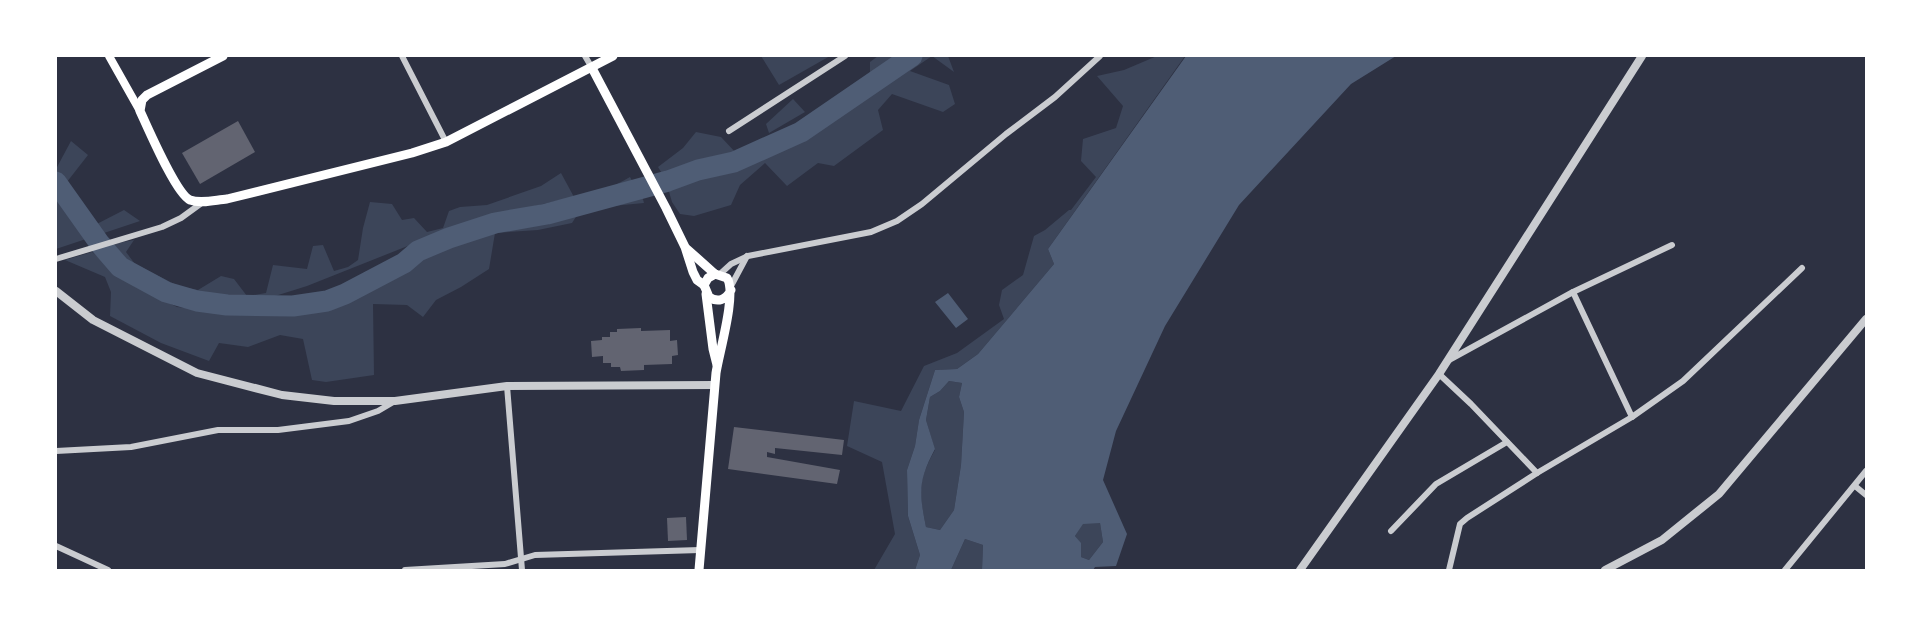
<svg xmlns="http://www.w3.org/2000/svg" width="1922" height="626" font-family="'IBM Plex Sans',sans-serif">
<rect width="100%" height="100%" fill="#2d3142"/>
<g fill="#3c4559">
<path d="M761,56h69l-51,29z"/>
<path d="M878,56h22l-30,20v-14z"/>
<path d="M917,56h31l6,16 -22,-16 -22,15 39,14 6,19 -12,8 -51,-18 -14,16 5,20 -49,36 -16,-3 -31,23 -22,-23 -25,22 -9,20 -37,11 -14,-2 -8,-12 -5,-17 95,-30 46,-24z"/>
<path d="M1157,56h28l-137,193 6,15 -76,90 -21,15 -22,1 -16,50 -4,26 -8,24 1,46 12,39 -5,15h-41l21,-36 -13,-72 -35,-16 7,-45 47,10 23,-45 33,-13 47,-34 -5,-14 3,-15 21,-15 11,-39 11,-6 24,-20h2l25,-33 -15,-16 2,-22 33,-11 7,-22 -26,-30 27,-6z"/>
<path d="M793,99l12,13 -36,21 -3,-9z"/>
<path d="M696,132l25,5 15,16 -73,22 -5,-8 25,-19z"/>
<path d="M71,141l17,14 -25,32 24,42 37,-19 16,11 -84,28v-80z"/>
<path d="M561,173l13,24c21,0 38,-10 56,-20l5,9 -55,14h-20l-92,22 -161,64 -51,16 -32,-1 -37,-7 -49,-20 -32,-26 12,-5 16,-3 -8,12 9,12 20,10 23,12 20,4 23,-14 13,3 13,17 19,-3 7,-28 34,4 6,-23 10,-1 11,26 14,-4 10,-7 5,-32 7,-26 22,2 10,16 12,-2 13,14 16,-4 6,-17 11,-4 27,-2 54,-19z"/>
<path d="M641,192l3,11 -63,6 -9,14 -34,7 -43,3 -6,36 -28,18 -25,13 -13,17 -16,-12 -34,-1 1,71 -48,7 -14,-2 -9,-41 -23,-4 -32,12 -29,-4 -10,18 -48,-18 -51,-27 1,-24 -6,-15 -40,-17 27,-8 44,35 41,20 49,5 98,-6 27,-11 115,-61 162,-37z"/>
<path d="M949,381l13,2 -3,14 5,15 -3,53 -7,45 -14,20 -14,-3c-7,-35 -9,-45 9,-77l-9,-30 4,-23 10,-6z"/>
<path d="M1083,523h17l3,19 -14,18 -8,-3v-13l-6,-8z"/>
<path d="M965,539l18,6 -1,25h-31z"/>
</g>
<g fill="#4f5d75" fill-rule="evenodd">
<path d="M1186,56h210l-45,28 -112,121 -74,121 -49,105 -13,49 24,54 -11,32 -21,1 -2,3h-111l1,-25 -18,-6 -14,31h-36l5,-15 -12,-39 -1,-46 8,-24 4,-26 16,-50 22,-1 21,-15 76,-90 -6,-15zM949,381l13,2 -3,14 5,15 -3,53 -7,45 -14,20 -14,-3c-7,-35 -8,-46 9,-78l-9,-29 4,-23 10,-6zM1100,523l3,19 -14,18 -8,-3v-14l-6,-7 8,-12z"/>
<path d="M948,293l20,26 -12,9 -21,-26z"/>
</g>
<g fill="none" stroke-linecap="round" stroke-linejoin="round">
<path stroke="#4f5d75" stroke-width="21" d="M56,182l44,62 20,23 46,25 31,9 30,4 66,1 34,-5 18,-7 59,-31 14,-12 31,-13 46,-15 52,-9 121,-33 30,-11 36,-8 67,-30 111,-76"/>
</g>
<g fill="#626471">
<path d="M238,121l17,31 -55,32 -18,-31z"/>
<path d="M641,328v3l29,-1v11l7,-1 1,15 -6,1v8l-28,1v5l-23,1 -1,-4h-9v-4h-8v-7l-11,1 -1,-16 11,-1v-3h8v-5h7v-3z"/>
<path d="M734,427l110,13 -2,15 -67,-7v6l-8,-2v5l73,13 -3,14 -109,-15z"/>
<path d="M686,517l1,23 -19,1 -1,-23z"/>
</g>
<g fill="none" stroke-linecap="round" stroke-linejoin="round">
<g stroke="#caccd0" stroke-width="6">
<path d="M402,56l44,86"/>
<path d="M585,56l7,12"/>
<path d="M729,131l116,-75"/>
<path d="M56,259l106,-32 19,-9 22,-16"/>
<path d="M720,274l11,-10 17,-8 123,-24 26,-11 25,-17 84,-70 49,-37 45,-41"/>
<path d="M731,286l16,-30"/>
<path d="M1573,292l59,125"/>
<path d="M1449,360l124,-68 99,-47"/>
<path d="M1439,374l32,30 66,69"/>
<path d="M507,386l15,184"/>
<path d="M56,451l75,-4 87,-17h60l71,-9 29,-10 17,-10"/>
<path d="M1855,486l11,9"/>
<path d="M1391,531l45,-47 71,-42"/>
<path d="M56,546l52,24"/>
<path d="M405,570l100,-6 30,-9 165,-5"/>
<path d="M1449,570l11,-46 7,-6 70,-45 95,-56 51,-36 119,-113"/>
<path d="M1785,570l81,-99"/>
</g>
<g stroke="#caccd0" stroke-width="8">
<path d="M56,291l37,29 104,53 85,22 52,6h61l112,-15 208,-1"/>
<path d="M1300,570l139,-196 203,-318"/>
<path d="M1605,570l57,-30 57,-46 147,-175"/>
</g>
<path stroke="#fff" stroke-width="8" d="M109,56l31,55"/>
<g stroke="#fff" stroke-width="9">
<path d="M223,56l-76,39 -5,5 -2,11c8,17 36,83 50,89 11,4 25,0 37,-1l185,-46 34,-11 167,-86"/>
<path d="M592,68l74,140 19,39 8,25 4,8 7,5"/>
<path d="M687,249l28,25"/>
<path d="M706,294l7,55 4,16"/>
<path d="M699,570l17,-197c3,-20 21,-80 11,-95l-12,-4 -7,4 -4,7 5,12c9,6 17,3 22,-7"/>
</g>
</g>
<rect width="1922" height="626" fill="none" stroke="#ffffff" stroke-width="114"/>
</svg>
